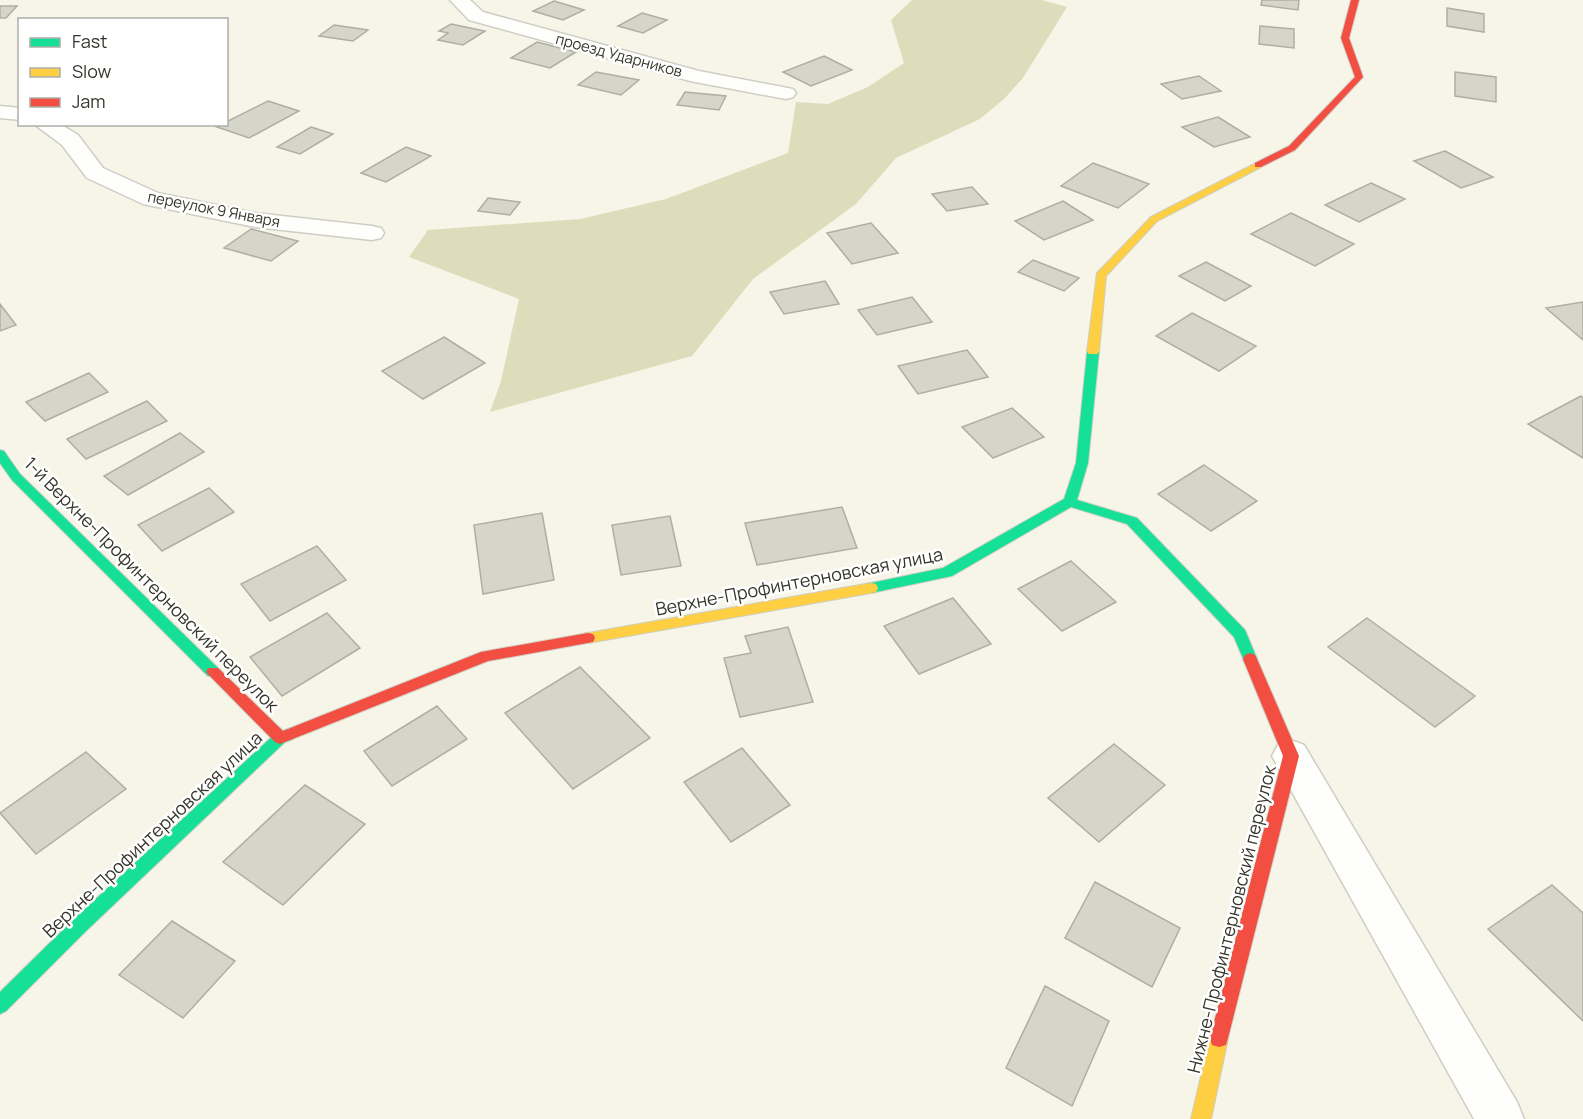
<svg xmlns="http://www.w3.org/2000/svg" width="1583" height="1119" font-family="Manrope,sans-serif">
<rect width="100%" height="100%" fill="#f6f5e8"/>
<path fill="#deddbb" d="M912,0h130l25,7 -44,71 -18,20 -25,21 -84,39 -40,46 -103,75 -61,77 -202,56 11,-31 18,-82 -110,-42 19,-27 152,-11 86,-20 122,-46 8,-51 32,2 40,-17 36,-24 -13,-43z"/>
<g fill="#d5d5ca" stroke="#aeaea3" stroke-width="1.5">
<path d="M1262,0h37l-1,10 -37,-5z"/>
<path d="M554,1l30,9 -21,10 -30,-9z"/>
<path d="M0,6h17l-11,12h-6z"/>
<path d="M1447,8l37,6v18l-37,-6z"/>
<path d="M642,13l25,7 -24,13 -25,-7z"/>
<path d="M451,24l34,7 -22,14 -25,-5 10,-7 -9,-2z"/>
<path d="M334,25l34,5 -15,11 -34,-5z"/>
<path d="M1260,26l34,3v19l-35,-4z"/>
<path d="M537,42l39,10 -26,16 -39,-10z"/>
<path d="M824,56l28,14 -41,16 -28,-14z"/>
<path d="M596,72l43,8 -18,15 -43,-10z"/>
<path d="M1455,72l41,5v25l-41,-6z"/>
<path d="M1199,76l22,15 -39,8 -21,-15z"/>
<path d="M685,92l41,4 -7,14 -42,-5z"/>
<path d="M268,101l31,10 -50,27 -32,-11 9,-3v-2z"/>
<path d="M1218,117l32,20 -36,10 -32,-20z"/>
<path d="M311,127l22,7 -33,20 -23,-7z"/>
<path d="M406,147l25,9 -45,26 -25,-9z"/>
<path d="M1445,151l48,26 -32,11 -47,-27z"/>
<path d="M1093,163l56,21 -31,24 -57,-22z"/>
<path d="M1371,183l34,16 -46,23 -34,-17z"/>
<path d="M972,187l16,17 -41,7 -15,-17z"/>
<path d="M488,198l32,4 -10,13 -32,-4z"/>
<path d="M1063,201l30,19 -49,20 -29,-19z"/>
<path d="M1291,213l63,31 -39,22 -64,-32z"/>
<path d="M871,223l27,30 -46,11 -25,-31z"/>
<path d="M251,229l47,12 -27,20 -47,-13z"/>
<path d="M1033,260l46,18 -15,13 -46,-19z"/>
<path d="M1206,262l45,24 -26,15 -46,-25z"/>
<path d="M825,281l14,23 -55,10 -14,-22z"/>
<path d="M912,297l20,25 -55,13 -19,-25z"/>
<path d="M1583,302v38l-37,-32z"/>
<path d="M0,304l16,21 -16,6z"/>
<path d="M1192,313l64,33 -37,25 -63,-35z"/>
<path d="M444,337l41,26 -62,36 -41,-28z"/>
<path d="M967,350l21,27 -70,17 -20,-28z"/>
<path d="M89,373l19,19 -63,29 -19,-19z"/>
<path d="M1581,396l2,2v60l-55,-34z"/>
<path d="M147,401l20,20 -81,38 -19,-20z"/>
<path d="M1012,408l32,29 -51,21 -31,-31z"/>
<path d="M180,433l24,19 -76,43 -24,-19z"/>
<path d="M1204,465l53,36 -46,30 -53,-37z"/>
<path d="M209,488l25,24 -72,39 -24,-26z"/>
<path d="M842,507l15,41 -100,17 -12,-42z"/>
<path d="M542,513l12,67 -71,14 -9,-69z"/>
<path d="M670,516l11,50 -60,9 -9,-50z"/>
<path d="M317,546l29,34 -76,41 -29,-37z"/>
<path d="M1071,561l45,41 -54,29 -44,-42z"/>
<path d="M953,598l38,46 -72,30 -35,-48z"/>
<path d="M327,613l33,35 -78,48 -32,-39z"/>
<path d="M1367,618l108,78 -40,31 -107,-80z"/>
<path d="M788,627l25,75 -73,15 -16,-59 27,-5 -6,-17z"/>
<path d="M580,667l70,71 -77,51 -68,-76z"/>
<path d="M437,706l30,33 -75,47 -28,-35z"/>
<path d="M1114,744l51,41 -66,57 -51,-44z"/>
<path d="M742,748l48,57 -59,37 -47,-60z"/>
<path d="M86,752l40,37 -90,65 -36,-41z"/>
<path d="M305,785l60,39 -82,81 -60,-43z"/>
<path d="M1095,882l85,46 -28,59 -87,-49z"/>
<path d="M1552,885l31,28v108l-95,-92z"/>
<path d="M172,921l63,40 -52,57 -64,-43z"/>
<path d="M1045,986l64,35 -37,85 -66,-38z"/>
</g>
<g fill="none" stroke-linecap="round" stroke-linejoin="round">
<defs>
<g id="street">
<path d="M450,0h20l13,12 216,59 94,18 3,4 -3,4 -7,2 -96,-18 -221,-61z"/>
<path d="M0,106l20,2v12l-20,-2z"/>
<path d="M34,124h26l18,11 25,33 55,25 97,20 117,13 9,2 3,5 -3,5 -9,2 -117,-13 -112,-23 -56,-26 -25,-33z"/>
<path d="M1291,740l13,5 213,357 7,17h-50l-202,-363 6,-11z"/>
</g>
<g id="fast">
<path d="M1093,349l6,3 -11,111 -11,37 60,18 108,112 12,29 -2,4h-10l-11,-26 -107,-113 -56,-17 -119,69 -81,17 -5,-1 -2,-4 2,-4 5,-1 72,-15 121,-69 12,-36 11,-111z"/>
<path d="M0,450l4,1 16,23 198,194 2,4 -2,4h-10l-196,-196 -12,-17z"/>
<path d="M288,729l5,2 3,4 -3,4 -8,3 -199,189 -80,80 -6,3v-22l74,-73 201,-185z"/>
</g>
<g id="slow">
<path d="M1258,162l3,1v4l-104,54 -51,55 -7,76 -2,2h-8l-2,-2 10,-79 54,-56z"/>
<path d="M871,583l5,1 2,4 -2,4 -5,1 -283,50 -5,-1 -2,-4 2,-4 5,-1z"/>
<path d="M1219,1029l7,2 2,7 -17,81h-20l19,-81 2,-7z"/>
</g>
<g id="jam">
<path d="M1351,0h8l-10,38 14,39 -68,73 -34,17h-6v-4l34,-17 66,-69 -14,-39z"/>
<path d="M588,633l5,1 2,4 -2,4 -105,19 -208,83 -5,-2 -69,-70 2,-4h10l65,63 198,-79z"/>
<path d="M1250,653l5,2 2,4 42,97 -71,282 -2,7 -7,2 -7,-2 -2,-7 73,-282 -40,-97 2,-4z"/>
</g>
</defs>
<use href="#street" stroke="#cfcec4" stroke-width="3"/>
<use href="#fast" stroke="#cfcec4" stroke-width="2"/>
<use href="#slow" stroke="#cfcec4" stroke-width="2"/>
<use href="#jam" stroke="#cfcec4" stroke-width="2"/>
<use href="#street" fill="#fefefc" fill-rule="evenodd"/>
<use href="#fast" fill="#16e098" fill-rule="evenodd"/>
<use href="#slow" fill="#ffcf43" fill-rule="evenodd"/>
<use href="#jam" fill="#f24e42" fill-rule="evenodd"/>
</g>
<g text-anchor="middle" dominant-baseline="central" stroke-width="5" stroke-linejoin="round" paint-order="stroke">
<g font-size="15" fill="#35352b" stroke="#fff">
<text transform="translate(619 55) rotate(15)">проезд Ударников</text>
<text transform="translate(214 209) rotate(11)">переулок 9 Января</text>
</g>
<g font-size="18" fill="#35352b" stroke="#fff">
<text transform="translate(799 581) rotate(-11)">Верхне-Профинтерновская улица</text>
<text transform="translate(152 584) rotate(45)">1-й Верхне-Профинтерновский переулок</text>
<text transform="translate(152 834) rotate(-43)">Верхне-Профинтерновская улица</text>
<text transform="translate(1231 919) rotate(-76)">Нижне-Профинтерновский переулок</text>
</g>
</g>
<rect x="18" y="18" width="210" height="108" fill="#ffffff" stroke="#aeaeaa" stroke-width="1.5"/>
<rect x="30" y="38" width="30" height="9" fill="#16e098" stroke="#aeaeaa" stroke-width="1.5"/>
<text x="72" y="48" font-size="18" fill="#35352b">Fast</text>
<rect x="30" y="68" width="30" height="9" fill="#ffcf43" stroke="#aeaeaa" stroke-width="1.5"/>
<text x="72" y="78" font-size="18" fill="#35352b">Slow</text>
<rect x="30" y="98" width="30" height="9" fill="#f24e42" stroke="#aeaeaa" stroke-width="1.5"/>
<text x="72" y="108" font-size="18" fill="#35352b">Jam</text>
</svg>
